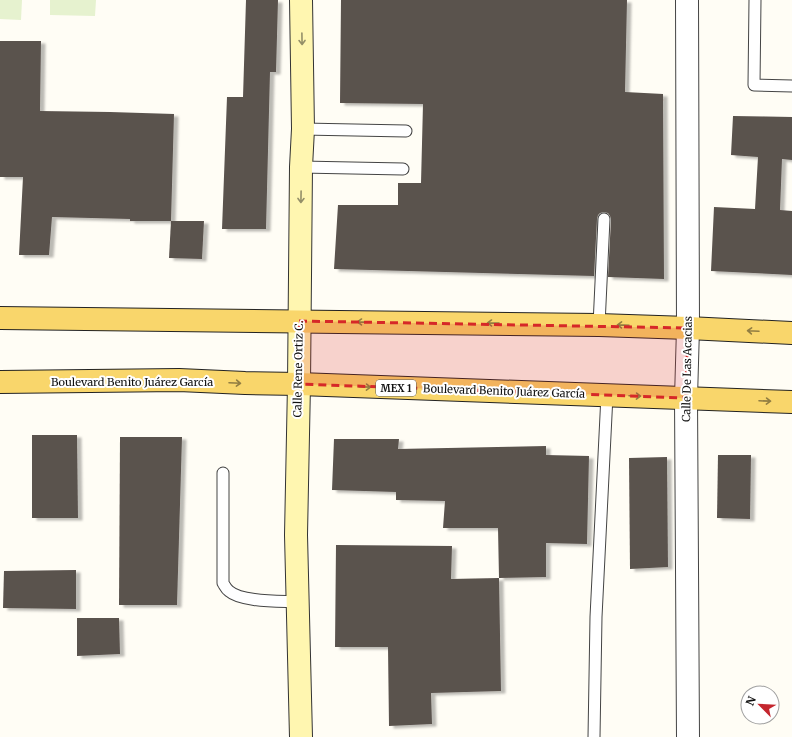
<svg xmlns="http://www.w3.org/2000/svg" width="792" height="737" font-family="Merriweather,serif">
<defs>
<filter id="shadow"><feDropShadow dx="4.5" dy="2.5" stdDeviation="1" flood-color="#0004"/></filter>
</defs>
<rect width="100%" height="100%" fill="#fffdf5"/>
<g fill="#e6f2cf">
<path d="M0,0h22l-1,20 -21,-1z"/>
<path d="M50,0h46l-1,16 -45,-1z"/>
</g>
<g fill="#5a524d" filter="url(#shadow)">
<path d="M246,0h32l-2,72h-6l-4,157h-44l5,-132h16z"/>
<path d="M341,0h286l-2,92 38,2 1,185 -56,-2 3,-58 -1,-3 -2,-3 -4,-1 -4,1 -2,2 -1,4 -3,57 -260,-7 4,-64h60v-22h23l2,-79 -83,-1z"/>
<path d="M0,41h41l-1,70 70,1 64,2 -3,107h-41v-2l-78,-2 -3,38h-30l4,-78h-23z"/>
<path d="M733,116l59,1v43l-10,-1 -2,51 12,1v64l-81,-4 3,-64 41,2 3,-52 -27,-2z"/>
<path d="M171,221h33l-2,38 -33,-1z"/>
<path d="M32,435h45l1,83h-46z"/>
<path d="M120,437h62l-5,168h-58z"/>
<path d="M334,439h65l-1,10 148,-3v9l43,1 -2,88 -41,-1v34l-47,1 -1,-50h-55l2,-27 -49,-1v-8l-64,-2z"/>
<path d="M718,455h33l-1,64 -33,-1z"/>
<path d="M667,457l1,110 -38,2 -1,-111z"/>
<path d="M336,545l116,1 -1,33 48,-1 2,113 -70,2 1,31 -43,2 -1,-79h-53z"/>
<path d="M76,570v39l-73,-1 1,-37z"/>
<path d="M77,618h42l1,36 -43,2z"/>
</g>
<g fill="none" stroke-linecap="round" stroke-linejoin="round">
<defs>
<g id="lane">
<path d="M755,0l-1,85 38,1"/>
<path d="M303,129l103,2"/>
<path d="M301,167l102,2"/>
<path d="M599,325l5,-106"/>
<path d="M223,473v110c2,3 3,6 6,8 12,11 51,10 68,11"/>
<path d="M594,737l2,-120 11,-222"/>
</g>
<path id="street" d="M687,0l1,328 -2,70 2,339"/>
<path id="secondary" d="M301,737l-5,-202 3,-151 2,-217 2,-38 -2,-129"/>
<g id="primary">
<path d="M0,318l599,7 89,3 104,5"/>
<path d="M0,382l179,-2 66,3 54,1 493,18"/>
</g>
</defs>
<use href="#lane" stroke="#444" stroke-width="13"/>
<use href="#street" stroke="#444" stroke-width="24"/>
<use href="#secondary" stroke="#333" stroke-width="24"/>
<use href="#primary" stroke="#222" stroke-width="24"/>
<use href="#lane" stroke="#fff" stroke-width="11"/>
<use href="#street" stroke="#fff" stroke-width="22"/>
<use href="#secondary" stroke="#fff6b0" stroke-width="22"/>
<use href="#primary" stroke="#f9d66b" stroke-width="22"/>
</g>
<defs><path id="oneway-shaft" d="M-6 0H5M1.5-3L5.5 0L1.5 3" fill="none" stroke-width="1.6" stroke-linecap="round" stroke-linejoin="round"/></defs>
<g stroke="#948f68">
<use href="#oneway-shaft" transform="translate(302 39) rotate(89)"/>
<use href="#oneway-shaft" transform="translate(301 197) rotate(91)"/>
</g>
<g stroke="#917d42">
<use href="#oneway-shaft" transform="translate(363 322) rotate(-179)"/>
<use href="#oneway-shaft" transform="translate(493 323) rotate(-179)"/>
<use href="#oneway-shaft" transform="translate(623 325) rotate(-178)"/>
<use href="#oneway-shaft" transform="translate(753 331) rotate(-177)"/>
<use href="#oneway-shaft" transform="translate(235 383) rotate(3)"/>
<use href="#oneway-shaft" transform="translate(365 387) rotate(2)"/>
<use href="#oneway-shaft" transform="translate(635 396) rotate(2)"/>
<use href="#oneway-shaft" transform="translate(765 401) rotate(2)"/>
</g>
<path fill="#d62828" fill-opacity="0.2" stroke="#d62828" stroke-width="3" stroke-dasharray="8 5" stroke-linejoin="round" d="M299,321l389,7 -2,70 -387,-14z"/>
<g text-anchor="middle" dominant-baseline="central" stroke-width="4" stroke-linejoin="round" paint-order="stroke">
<rect fill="#fff" stroke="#585858" stroke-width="1" x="376" y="380" width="40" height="16" rx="3"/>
<g font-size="10" font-weight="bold" fill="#111">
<text x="396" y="388">MEX 1</text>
</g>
<g font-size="11" fill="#111" stroke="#fff">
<text transform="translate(298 369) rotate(-89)">Calle Rene Ortiz C.</text>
<text transform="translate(687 369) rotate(-89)">Calle De Las Acacias</text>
<text x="132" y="382">Boulevard Benito Juárez García</text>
<text transform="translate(504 391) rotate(2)">Boulevard Benito Juárez García</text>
</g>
</g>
<g transform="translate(760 705) rotate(294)"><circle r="19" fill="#ffffff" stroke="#a0a0a0"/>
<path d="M0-3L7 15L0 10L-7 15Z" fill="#c4262e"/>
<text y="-6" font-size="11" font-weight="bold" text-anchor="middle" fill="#111111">N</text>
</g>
</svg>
